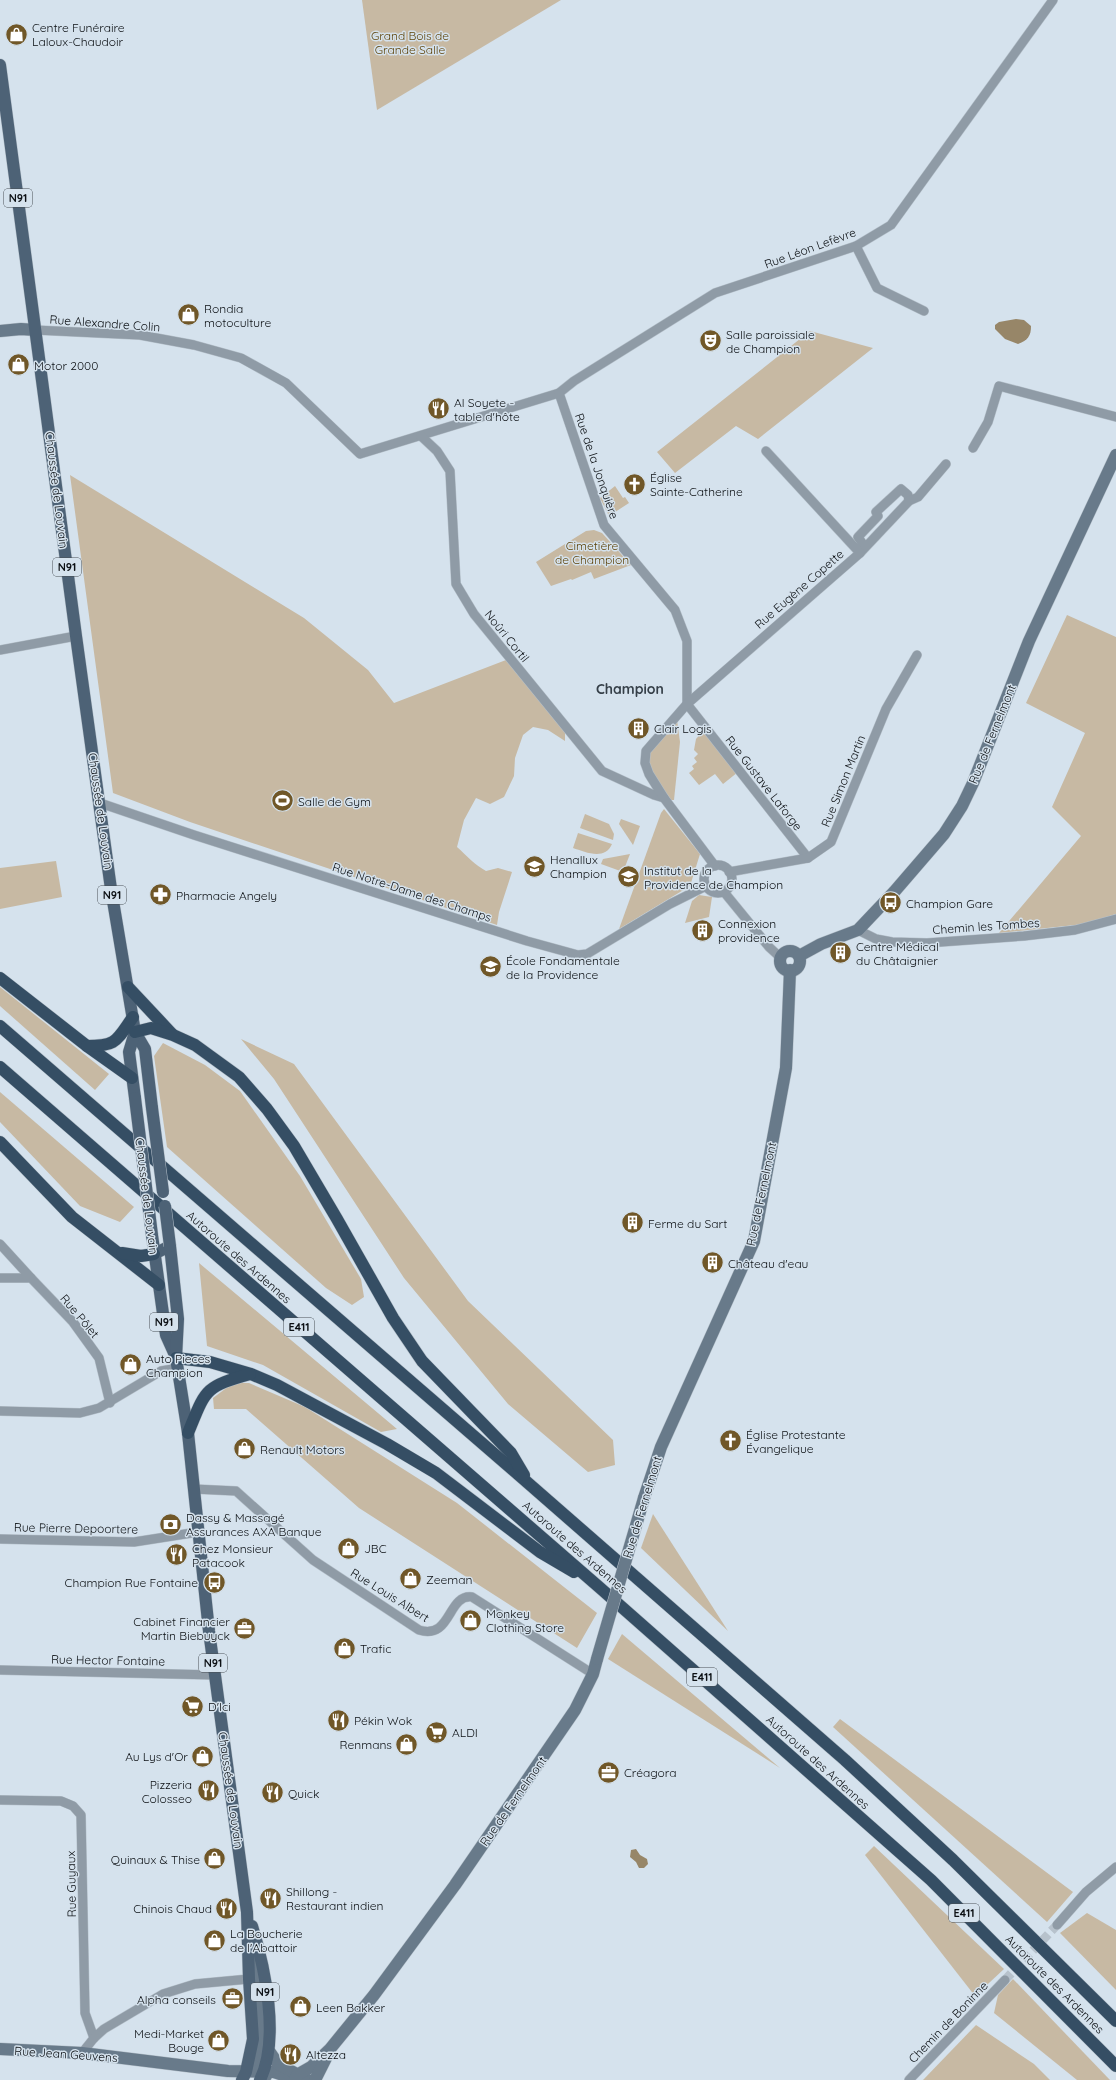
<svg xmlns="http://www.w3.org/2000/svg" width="1116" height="2080" font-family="Quicksand,sans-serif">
<rect width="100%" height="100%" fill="#d5e2ed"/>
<g fill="#c7b9a3">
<path d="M362,0h199l-184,110z"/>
<path d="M810,331l63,17 -115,91 -22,-13 -61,47 -18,-21z"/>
<path d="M70,475l234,143 64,52 26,33 112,-43 59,72v9l-17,-11 -15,-3 -10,8 -8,23 -1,18 -10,21 -14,7 -14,-6 -12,22 -7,27c10,9 18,18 29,24l12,-3 14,4 -13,40 -2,13 -307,-103 -77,-29z"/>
<path d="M615,486l8,12 2,-1 4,6 -20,13 -9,-18z"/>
<path d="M594,530l8,3 29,32 -37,14 -3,-7 -19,8 -1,-1 -20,7 -15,-24 50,-31z"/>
<path d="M1067,615l49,22v277l-31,10 -86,9 82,-97 -29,-29 33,-74 -59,-30z"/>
<path d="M677,720l3,22 -6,58h-6l-21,-37 1,-12z"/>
<path d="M703,731l35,41 -15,12 -8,-10 -16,11 -10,-12 5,-4 -2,-3 5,-4 -3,-4 4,-4 -4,-4 2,-11z"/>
<path d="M664,809l36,45 -10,32 -71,43 42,-116z"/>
<path d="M585,814l24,10 5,10 -1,6 -33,-12z"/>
<path d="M621,819l19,7 -7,19 -14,-21z"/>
<path d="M578,833l34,11c-7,17 -27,8 -39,4z"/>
<path d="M630,854l-7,18 -22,-8 2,-5z"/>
<path d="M56,861l6,36 -62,12v-41z"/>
<path d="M699,895l13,2 -3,20 -24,6 7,-22z"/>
<path d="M0,987l109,87 -14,16 -95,-84z"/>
<path d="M241,1039l53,25 174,237 145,139 2,25 -27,7 -80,-68 -104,-126 -130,-199z"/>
<path d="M163,1043l42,22 35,26 60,85 61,103 3,18 -12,8 -26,-17 -159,-141 -13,-91z"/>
<path d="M0,1092l134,115 -14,15 -40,-16 -80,-84z"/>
<path d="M199,1263l198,166 -16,3 -118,-67 -56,-19z"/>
<path d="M233,1383h16l56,24 152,96 140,110 -20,35 -218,-140 -113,-99h-32l-1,-11z"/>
<path d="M653,1514l75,117 -87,-83z"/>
<path d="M622,1634l158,134 -172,-109z"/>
<path d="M840,1719l233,173 -26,30 -214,-195z"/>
<path d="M874,1846l130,123 -29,27 -110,-141z"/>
<path d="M1087,1913l29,17v60l-56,-57z"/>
<path d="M1013,1979l97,101h-33l-83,-67 4,-18z"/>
<path d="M976,2025l58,39 16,16h-127z"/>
</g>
<g fill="#978668">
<path d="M1016,319l8,1 7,6c0,10 -3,14 -13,18l-13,-5 -10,-10v-4l4,-3z"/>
<path d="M636,1849l4,6 7,4 1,5 -4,4h-5l-3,-6 -6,-5 1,-7z"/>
</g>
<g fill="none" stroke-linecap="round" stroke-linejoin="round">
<path stroke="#b7c2cc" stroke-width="9" stroke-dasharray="9 4.5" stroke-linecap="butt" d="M1005,1980l52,-55"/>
<defs>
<g id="street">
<path d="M856,246l21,42 47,23"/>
<path d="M35,330l105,5 54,10 47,13 45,25 74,71 199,-61 15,-12 141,-88 141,-47 35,-21 162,-225"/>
<path d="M559,393l45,132 71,85 12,31v63"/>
<path d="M421,436l16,15 13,20 6,113 18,30 128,157 52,24 10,3"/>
<path d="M973,448l15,-26 11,-36 117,31"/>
<path d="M865,547l-7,-10 20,-21 -2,-4 25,-23 7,6 1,6"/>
<path d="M860,553l49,-52 9,-4 28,-33"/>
<path d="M0,650l76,-14"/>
<path d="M687,704l121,154"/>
<path d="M100,803l94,32 333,106 51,14 9,-1 83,-50 36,-18"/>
<circle cx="718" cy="879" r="14"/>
<path d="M715,866l-51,-68 -15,-24 -4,-11 1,-12 41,-47 173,-151 -94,-102"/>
<path d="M729,872l79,-14 23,-16 55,-133 31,-54"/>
<path d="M724,892l45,55 12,11"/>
<path d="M858,930l18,9 16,3 35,1 97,-7 51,-6 41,-11"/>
<path d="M0,1244l31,34"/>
<path d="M0,1278h31l42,44 26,36 11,45"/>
<path d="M0,1411l80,2 19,-5 62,-37 17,-3"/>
<path d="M194,1489l42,2 77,69 106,70c33,10 28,-36 53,-33l121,77"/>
<path d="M0,1539l134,3 64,-10"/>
<path d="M0,1670l215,5"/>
<path d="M0,1800l61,1 12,5 8,9 4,198 9,25"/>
<path d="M1057,1925l29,-33 30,-25"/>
<path d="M82,2053l12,-15 10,-9 59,-35 32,-10 54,-5"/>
<path d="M909,2080l96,-100"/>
</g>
<g id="secondary">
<path d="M0,331l21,-2 14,1"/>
<circle cx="790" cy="961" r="10"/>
<path d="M799,956l22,-12 37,-14 36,-38 50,-58 18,-28 11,-23 56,-142 87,-186"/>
<path d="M644,1498l17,-51 93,-206 32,-173 4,-98"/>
<path d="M252,1946l9,79 -3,42 8,9"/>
<path d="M0,2049l82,4 146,18 46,1 23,8"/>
<path d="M269,2051l9,13 30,16"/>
<path d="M295,2079l2,-4 14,-8 19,-18 44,-54 81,-110 120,-175 18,-36 4,-15"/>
<path d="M315,2080l13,-26"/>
</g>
<g id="primary">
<path d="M0,65l76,571 35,253 24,143 10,17 7,59"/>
<path d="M135,1098l-6,-46 6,-20"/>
<path d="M152,1235l14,100 9,20"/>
<path d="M154,1254l16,-8 8,73 -2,39 12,75 21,198 38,281 2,67 4,60 -7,33 -4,8"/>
<path d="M252,1926c13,42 28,113 8,154"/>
</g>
<g id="highway">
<path d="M0,978l87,68 45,32"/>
<path d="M128,987l44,47"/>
<path d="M0,1026l528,457 317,277 108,100 163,161"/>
<path d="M135,1032l16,-4 22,7 22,10 44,32 28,32 27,37 43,73 56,99 29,43 89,92 13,22"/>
<path d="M87,1046c30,0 29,-5 46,-29"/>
<path d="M0,1067l599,520 332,293 185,186"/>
<path d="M0,1142l72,75 87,68"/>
<path d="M122,1253l19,3 13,-2"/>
<path d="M176,1358l34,4 41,12 26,11 110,59 49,29 104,79 34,20"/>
<path d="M188,1433c18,-44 16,-46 62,-59"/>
</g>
</defs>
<use href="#street" stroke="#b5c0ca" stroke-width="10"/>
<use href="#secondary" stroke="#b5c0ca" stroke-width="13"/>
<use href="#primary" stroke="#b5c0ca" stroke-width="13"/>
<use href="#highway" stroke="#b5c0ca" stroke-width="13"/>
<use href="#street" stroke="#8f9ba6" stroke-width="9"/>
<use href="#secondary" stroke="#687a8a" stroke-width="12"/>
<use href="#primary" stroke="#4d6276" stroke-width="12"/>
<use href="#highway" stroke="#354e64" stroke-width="12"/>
<defs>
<path id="secondary-bridge" d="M597,1659l47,-161"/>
<g id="primary-bridge">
<path d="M135,1098l17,137"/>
<path d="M152,1108l11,84"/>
<path d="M165,1206l5,40"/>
</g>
</defs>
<use href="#secondary-bridge" stroke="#b5c0ca" stroke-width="13" stroke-linecap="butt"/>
<use href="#primary-bridge" stroke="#b5c0ca" stroke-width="13" stroke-linecap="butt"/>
<use href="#secondary-bridge" stroke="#687a8a" stroke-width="12"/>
<use href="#primary-bridge" stroke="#4d6276" stroke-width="12"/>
</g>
<defs>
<symbol id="shop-disc" viewBox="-11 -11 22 22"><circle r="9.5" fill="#705728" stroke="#d5e2ed"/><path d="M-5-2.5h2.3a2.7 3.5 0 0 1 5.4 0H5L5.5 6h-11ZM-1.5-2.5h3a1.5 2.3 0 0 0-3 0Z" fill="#fff"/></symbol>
<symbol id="theatre-disc" viewBox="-11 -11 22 22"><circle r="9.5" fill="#705728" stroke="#d5e2ed"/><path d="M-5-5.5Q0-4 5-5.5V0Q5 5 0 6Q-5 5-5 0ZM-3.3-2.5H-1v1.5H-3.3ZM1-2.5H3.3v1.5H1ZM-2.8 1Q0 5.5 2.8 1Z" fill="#fff"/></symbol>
<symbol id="restaurant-disc" viewBox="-11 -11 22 22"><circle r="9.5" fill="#705728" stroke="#d5e2ed"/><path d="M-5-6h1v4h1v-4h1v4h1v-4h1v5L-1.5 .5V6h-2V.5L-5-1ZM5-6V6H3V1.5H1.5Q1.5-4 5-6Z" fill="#fff"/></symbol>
<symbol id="church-disc" viewBox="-11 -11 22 22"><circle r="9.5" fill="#705728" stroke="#d5e2ed"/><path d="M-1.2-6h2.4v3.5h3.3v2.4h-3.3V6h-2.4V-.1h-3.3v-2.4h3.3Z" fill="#fff"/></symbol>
<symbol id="building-disc" viewBox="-11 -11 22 22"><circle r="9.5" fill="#705728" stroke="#d5e2ed"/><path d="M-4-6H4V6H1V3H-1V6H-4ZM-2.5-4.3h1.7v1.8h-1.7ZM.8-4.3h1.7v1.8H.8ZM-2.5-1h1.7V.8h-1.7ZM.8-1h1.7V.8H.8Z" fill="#fff"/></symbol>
<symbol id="stadium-disc" viewBox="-11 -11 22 22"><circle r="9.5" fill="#705728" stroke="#d5e2ed"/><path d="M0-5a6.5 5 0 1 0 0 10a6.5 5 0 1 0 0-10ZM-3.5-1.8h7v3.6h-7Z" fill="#fff"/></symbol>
<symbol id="university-disc" viewBox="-11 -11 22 22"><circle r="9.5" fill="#705728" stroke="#d5e2ed"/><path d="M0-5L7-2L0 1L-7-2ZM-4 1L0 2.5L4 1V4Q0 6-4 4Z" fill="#fff"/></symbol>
<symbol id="school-disc" viewBox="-11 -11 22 22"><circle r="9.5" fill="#705728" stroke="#d5e2ed"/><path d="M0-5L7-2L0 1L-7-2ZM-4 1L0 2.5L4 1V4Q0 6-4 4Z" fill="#fff"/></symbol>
<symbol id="pharmacy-disc" viewBox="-11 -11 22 22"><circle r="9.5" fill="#705728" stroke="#d5e2ed"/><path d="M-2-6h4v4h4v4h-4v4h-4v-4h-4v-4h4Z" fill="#fff"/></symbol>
<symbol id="bus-disc" viewBox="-11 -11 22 22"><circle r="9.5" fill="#705728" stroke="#d5e2ed"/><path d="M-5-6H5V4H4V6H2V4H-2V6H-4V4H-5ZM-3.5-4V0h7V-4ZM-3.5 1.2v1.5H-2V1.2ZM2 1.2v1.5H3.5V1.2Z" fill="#fff"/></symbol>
<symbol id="bank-disc" viewBox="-11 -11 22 22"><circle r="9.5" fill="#705728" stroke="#d5e2ed"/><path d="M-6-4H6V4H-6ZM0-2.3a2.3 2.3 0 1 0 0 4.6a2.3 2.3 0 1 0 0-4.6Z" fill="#fff"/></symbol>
<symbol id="office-disc" viewBox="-11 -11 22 22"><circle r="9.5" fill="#705728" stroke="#d5e2ed"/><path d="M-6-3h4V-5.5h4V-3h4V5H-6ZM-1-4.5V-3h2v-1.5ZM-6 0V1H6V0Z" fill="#fff"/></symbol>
<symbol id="supermarket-disc" viewBox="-11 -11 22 22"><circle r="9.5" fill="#705728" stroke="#d5e2ed"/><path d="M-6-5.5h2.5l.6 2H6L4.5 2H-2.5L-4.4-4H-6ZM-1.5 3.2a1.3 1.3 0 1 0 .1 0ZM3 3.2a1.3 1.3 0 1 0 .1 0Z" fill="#fff"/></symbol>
</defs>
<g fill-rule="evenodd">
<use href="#shop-disc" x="4" y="22" width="25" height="25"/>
<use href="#shop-disc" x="176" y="302" width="25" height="25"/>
<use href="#theatre-disc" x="698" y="328" width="25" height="25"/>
<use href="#shop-disc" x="6" y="352" width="25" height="25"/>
<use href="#restaurant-disc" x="426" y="396" width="25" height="25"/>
<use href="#church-disc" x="622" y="472" width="25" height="25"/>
<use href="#building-disc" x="626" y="716" width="25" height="25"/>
<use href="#stadium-disc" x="270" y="788" width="25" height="25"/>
<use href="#university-disc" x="522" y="854" width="25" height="25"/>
<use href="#school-disc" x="616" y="864" width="25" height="25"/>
<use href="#pharmacy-disc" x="148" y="882" width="25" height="25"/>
<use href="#bus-disc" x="878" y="890" width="25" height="25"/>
<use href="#building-disc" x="690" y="918" width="25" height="25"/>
<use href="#building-disc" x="828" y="940" width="25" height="25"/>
<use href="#school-disc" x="478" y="954" width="25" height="25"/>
<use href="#building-disc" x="620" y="1210" width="25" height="25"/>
<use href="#building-disc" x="700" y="1250" width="25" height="25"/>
<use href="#shop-disc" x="118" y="1352" width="25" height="25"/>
<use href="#church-disc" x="718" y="1428" width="25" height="25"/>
<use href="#shop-disc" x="232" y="1436" width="25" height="25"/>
<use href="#bank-disc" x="158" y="1512" width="25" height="25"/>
<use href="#shop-disc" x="336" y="1536" width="25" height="25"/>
<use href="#restaurant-disc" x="164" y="1542" width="25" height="25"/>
<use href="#shop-disc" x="398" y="1566" width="25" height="25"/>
<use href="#bus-disc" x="202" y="1570" width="25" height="25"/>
<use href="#shop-disc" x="458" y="1608" width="25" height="25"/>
<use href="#office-disc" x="232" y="1616" width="25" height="25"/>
<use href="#shop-disc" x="332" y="1636" width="25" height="25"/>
<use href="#supermarket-disc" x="180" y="1694" width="25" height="25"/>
<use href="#restaurant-disc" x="326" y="1708" width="25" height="25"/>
<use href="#supermarket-disc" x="424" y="1720" width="25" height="25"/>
<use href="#shop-disc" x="394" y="1732" width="25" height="25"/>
<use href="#shop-disc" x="190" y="1744" width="25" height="25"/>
<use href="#office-disc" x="596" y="1760" width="25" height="25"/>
<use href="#restaurant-disc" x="196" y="1778" width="25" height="25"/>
<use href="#restaurant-disc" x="260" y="1780" width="25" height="25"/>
<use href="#shop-disc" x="202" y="1846" width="25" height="25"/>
<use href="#restaurant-disc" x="258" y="1886" width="25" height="25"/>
<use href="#restaurant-disc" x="214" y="1896" width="25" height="25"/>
<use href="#shop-disc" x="202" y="1928" width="25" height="25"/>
<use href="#office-disc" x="220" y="1986" width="25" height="25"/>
<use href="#shop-disc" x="288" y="1994" width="25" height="25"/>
<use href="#shop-disc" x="206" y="2028" width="25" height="25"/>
<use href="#restaurant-disc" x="278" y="2042" width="25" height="25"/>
</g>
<g text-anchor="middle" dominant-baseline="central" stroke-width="3" stroke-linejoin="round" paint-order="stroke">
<g fill="#d5e2ed" stroke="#484f55" stroke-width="1">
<rect x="4" y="189" width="28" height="18" rx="3"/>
<rect x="53" y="558" width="28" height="18" rx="3"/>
<rect x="98" y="886" width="28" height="18" rx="3"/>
<rect x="150" y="1313" width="28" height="18" rx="3"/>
<rect x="284" y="1318" width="30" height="18" rx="3"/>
<rect x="199" y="1654" width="28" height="18" rx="3"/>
<rect x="687" y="1668" width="30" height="18" rx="3"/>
<rect x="949" y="1904" width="30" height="18" rx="3"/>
<rect x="251" y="1983" width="28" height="18" rx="3"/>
</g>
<g font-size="11" font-weight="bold" fill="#0c1014">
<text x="18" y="198">N91</text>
<text x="67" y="567">N91</text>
<text x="112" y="895">N91</text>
<text x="164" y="1322">N91</text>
<text x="299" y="1327">E411</text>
<text x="213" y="1663">N91</text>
<text x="702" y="1677">E411</text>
<text x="964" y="1913">E411</text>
<text x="265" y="1992">N91</text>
</g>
<g font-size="12" fill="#0c1014" stroke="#d5e2ed" text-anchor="start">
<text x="32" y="27">Centre Funéraire<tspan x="32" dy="14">Laloux-Chaudoir</tspan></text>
<text x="204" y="308">Rondia<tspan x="204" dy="14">motoculture</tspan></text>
<text x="726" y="334">Salle paroissiale<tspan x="726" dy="14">de Champion</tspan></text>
<text x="34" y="365">Motor 2000</text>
<text x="454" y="402">Al Soyete -<tspan x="454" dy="14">table d'hôte</tspan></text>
<text x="650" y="477">Église<tspan x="650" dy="14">Sainte-Catherine</tspan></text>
<text x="654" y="728">Clair Logis</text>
<text x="298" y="801">Salle de Gym</text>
<text x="550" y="859">Henallux<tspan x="550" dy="14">Champion</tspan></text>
<text x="644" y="870">Institut de la<tspan x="644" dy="14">Providence de Champion</tspan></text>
<text x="176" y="895">Pharmacie Angely</text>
<text x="906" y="903">Champion Gare</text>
<text x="718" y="923">Connexion<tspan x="718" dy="14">providence</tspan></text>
<text x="856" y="946">Centre Médical<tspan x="856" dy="14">du Châtaignier</tspan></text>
<text x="506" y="960">École Fondamentale<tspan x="506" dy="14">de la Providence</tspan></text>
<text x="648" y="1223">Ferme du Sart</text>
<text x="728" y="1263">Château d'eau</text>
<text x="146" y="1358">Auto Pieces<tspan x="146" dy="14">Champion</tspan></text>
<text x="746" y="1434">Église Protestante<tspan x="746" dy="14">Évangelique</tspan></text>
<text x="260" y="1449">Renault Motors</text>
<text x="186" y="1517">Dassy &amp; Massagé<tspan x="186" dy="14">Assurances AXA Banque</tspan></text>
<text x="192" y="1548">Chez Monsieur<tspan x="192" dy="14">Patacook</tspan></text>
<text x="364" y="1548">JBC</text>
<text x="426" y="1579">Zeeman</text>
<text x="198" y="1582" text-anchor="end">Champion Rue Fontaine</text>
<text x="486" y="1613">Monkey<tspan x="486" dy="14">Clothing Store</tspan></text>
<text x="230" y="1621" text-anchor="end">Cabinet Financier<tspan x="230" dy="14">Martin Biebuyck</tspan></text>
<text x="360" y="1648">Trafic</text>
<text x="208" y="1706">D'Ici</text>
<text x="354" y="1720">Pékin Wok</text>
<text x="452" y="1732">ALDI</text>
<text x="392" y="1744" text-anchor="end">Renmans</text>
<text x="188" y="1756" text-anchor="end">Au Lys d'Or</text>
<text x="624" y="1772">Créagora</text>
<text x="192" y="1784" text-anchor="end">Pizzeria<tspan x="192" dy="14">Colosseo</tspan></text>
<text x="288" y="1793">Quick</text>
<text x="200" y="1859" text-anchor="end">Quinaux &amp; Thise</text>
<text x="286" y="1891">Shillong -<tspan x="286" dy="14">Restaurant indien</tspan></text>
<text x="212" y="1908" text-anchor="end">Chinois Chaud</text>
<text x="230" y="1933">La Boucherie<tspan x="230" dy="14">de l'Abattoir</tspan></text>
<text x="216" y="1999" text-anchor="end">Alpha conseils</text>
<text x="316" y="2007">Leen Bakker</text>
<text x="204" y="2033" text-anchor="end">Medi-Market<tspan x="204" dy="14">Bouge</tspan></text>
<text x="306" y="2054">Altezza</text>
</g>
<g font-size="12" fill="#5e4309" stroke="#d5e2ed">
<text x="410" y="35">Grand Bois de<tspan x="410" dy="14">Grande Salle</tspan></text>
<text x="592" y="545">Cimetière<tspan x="592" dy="14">de Champion</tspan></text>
</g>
<g font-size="12" fill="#0c1014" stroke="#d5e2ed">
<text transform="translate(810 248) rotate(-20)">Rue Léon Lefèvre</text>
<text transform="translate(105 323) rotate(4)">Rue Alexandre Colin</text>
<text transform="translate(597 466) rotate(71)">Rue de la Jonquière</text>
<text transform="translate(57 490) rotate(83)">Chaussée de Louvain</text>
<text transform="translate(799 589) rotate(-41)">Rue Eugène Copette</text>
<text transform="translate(507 636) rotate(51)">Noûri Cortil</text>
<text transform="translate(992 734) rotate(-68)">Rue de Fernelmont</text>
<text transform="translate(843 781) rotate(-68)">Rue Simon Martin</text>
<text transform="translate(764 783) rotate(52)">Rue Gustave Laforge</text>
<text transform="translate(101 811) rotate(82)">Chaussée de Louvain</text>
<text transform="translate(412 892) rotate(18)">Rue Notre-Dame des Champs</text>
<text transform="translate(986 926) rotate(-4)">Chemin les Tombes</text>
<text transform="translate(761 1194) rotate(-78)">Rue de Fernelmont</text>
<text transform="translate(147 1196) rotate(83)">Chaussée de Louvain</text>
<text transform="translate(239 1257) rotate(41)">Autoroute des Ardennes</text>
<text transform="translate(80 1316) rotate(50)">Rue Pôlet</text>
<text transform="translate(642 1507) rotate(-73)">Rue de Fernelmont</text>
<text transform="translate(76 1528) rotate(1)">Rue Pierre Depoortere</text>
<text transform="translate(575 1547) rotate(41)">Autoroute des Ardennes</text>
<text transform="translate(390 1595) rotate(32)">Rue Louis Albert</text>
<text transform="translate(108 1660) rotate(1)">Rue Hector Fontaine</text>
<text transform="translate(818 1762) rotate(42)">Autoroute des Ardennes</text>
<text transform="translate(231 1790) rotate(82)">Chaussée de Louvain</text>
<text transform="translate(513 1801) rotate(-55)">Rue de Fernelmont</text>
<text transform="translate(71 1884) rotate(-91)">Rue Guyaux</text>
<text transform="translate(1055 1984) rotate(45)">Autoroute des Ardennes</text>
<text transform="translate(948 2022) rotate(-46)">Chemin de Boninne</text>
<text transform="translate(66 2054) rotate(4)">Rue Jean Geuvens</text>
</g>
<g font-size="14" font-weight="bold" fill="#353f48" stroke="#d5e2ed">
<text x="630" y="689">Champion</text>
</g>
</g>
</svg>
